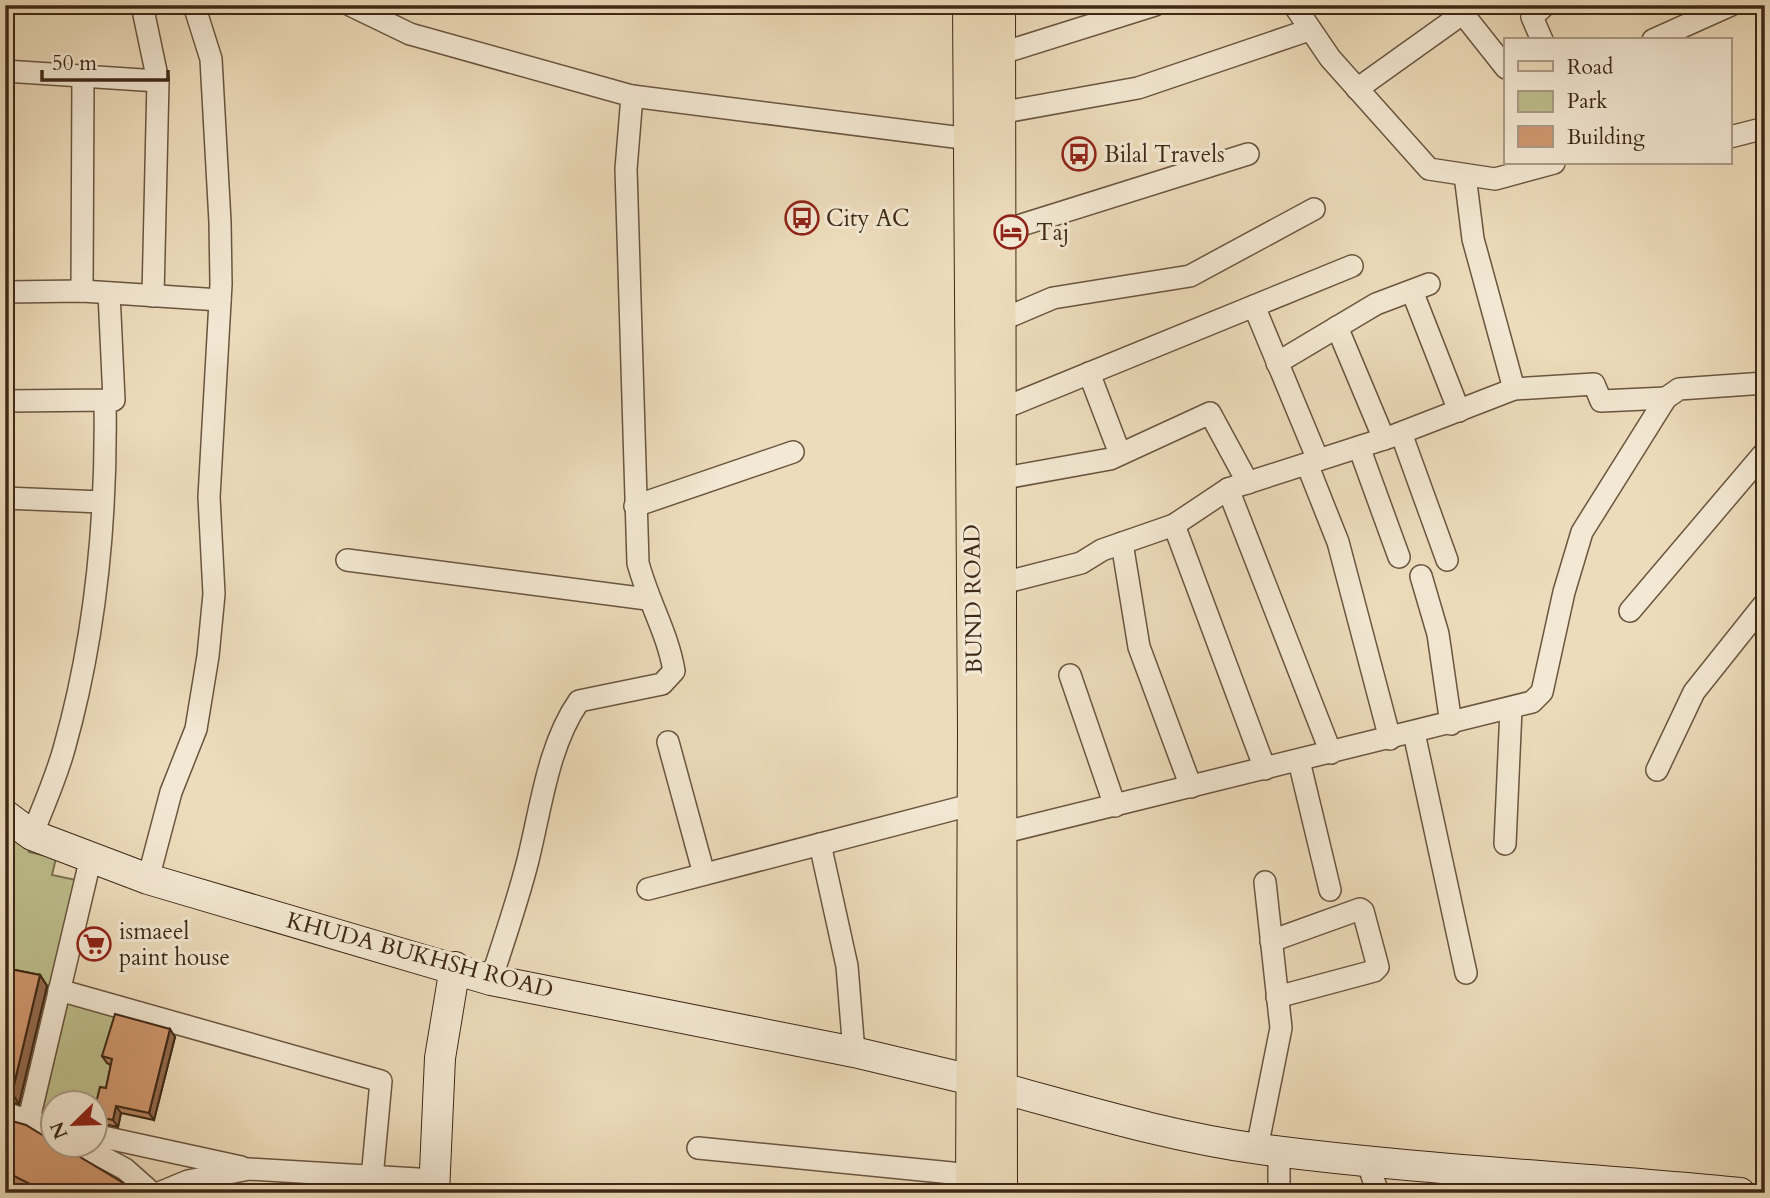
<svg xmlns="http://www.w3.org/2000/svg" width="1770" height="1198" font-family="Cardo,serif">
<rect width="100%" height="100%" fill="#eddcbb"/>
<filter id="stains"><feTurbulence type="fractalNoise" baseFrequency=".00286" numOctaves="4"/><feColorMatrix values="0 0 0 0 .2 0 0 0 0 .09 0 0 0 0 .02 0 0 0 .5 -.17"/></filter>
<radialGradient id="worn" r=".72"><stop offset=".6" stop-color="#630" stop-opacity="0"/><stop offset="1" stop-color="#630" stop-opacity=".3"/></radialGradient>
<g fill="#bdbf8d" stroke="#7e7452" stroke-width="2">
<path d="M5,815l27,20 -3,17 27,6 -4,17 24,5 -18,108 -53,-12z"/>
<path d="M68,1001l53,15 -14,47 7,2 -13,56 -6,-1 -1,-16h-42v6l-9,-2z"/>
</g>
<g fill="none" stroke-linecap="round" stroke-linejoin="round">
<defs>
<g id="street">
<path d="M142,5l16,76 -5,215"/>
<path d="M350,5l60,29 222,62 338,43"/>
<path d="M1294,5l36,53 99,111 66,10 59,-16"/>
<path d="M1456,5l50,63"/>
<path d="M1542,40l-10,-23 13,-12"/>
<path d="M1653,40l78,-35"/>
<path d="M999,54l156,-49"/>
<path d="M5,71l153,10"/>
<path d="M1357,89l105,-75"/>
<path d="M999,113l139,-25 171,-58"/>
<path d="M1730,137l35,-9"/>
<path d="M1465,175l8,64 41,150"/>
<path d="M999,232l249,-78"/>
<path d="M82,291l1,-216"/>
<path d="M1412,291l47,120"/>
<path d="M5,292l77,-1 138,9"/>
<path d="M1254,306l64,154"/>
<path d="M999,321l54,-23 137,-22 124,-67"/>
<path d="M1337,327l47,112"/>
<path d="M1277,363l99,-59 53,-20"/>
<path d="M1089,373l31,81"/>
<path d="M5,401l109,-1 -5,-107"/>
<path d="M999,410l353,-144"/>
<path d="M1401,433l46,127"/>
<path d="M1359,447l40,110"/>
<path d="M1307,464l31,78 52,197"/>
<path d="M999,479l111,-20 100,-46 38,70"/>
<path d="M1228,489l103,264"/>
<path d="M5,498l97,4"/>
<path d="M635,506l158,-54"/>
<path d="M1174,525l91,244"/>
<path d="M1122,543l17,104 52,140"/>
<path d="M347,560l300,39"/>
<path d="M1421,576l17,58 13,90"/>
<path d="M999,584l82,-21 21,-13 72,-25 54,-36 162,-52 124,-48 80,-5 7,17 65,-3"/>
<path d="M1630,611l135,-159"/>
<path d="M1070,675l45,131"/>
<path d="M1414,733l52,240"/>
<path d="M668,742l36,132"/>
<path d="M1299,761l31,129"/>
<path d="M1657,770l37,-78 71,-89"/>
<path d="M1001,833l531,-131 10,-10 22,-100 18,-60 84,-134 13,-9 86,-6"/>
<path d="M32,835c11,-28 24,-57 32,-86 32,-113 43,-232 41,-349"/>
<path d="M820,844l27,122 7,86"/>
<path d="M1505,844l6,-135"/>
<path d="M148,879l23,-87 25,-63 12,-73 6,-62 -5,-97 12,-213 -1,-62 -9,-163 -17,-54"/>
<path d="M648,889l326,-85"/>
<path d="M1271,941l89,-32 3,2 15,56 -4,4 -97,26"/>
<path d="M491,980c13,-40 27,-80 37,-120 13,-52 20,-115 51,-159l83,-17 12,-13c-6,-37 -26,-70 -36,-108l-12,-394 6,-73"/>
<path d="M59,990l322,91 -9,97"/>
<path d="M5,1113l47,15"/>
<path d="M29,1119l62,-262"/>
<path d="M94,1135l147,32"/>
<path d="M82,1146l43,23 27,24"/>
<path d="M698,1148l274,27"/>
<path d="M1257,1148l24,-120 -16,-146"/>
<path d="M1367,1161l11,32"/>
<path d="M159,1193l29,-12 61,-12 185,11"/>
<path d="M1279,1193v-42"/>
</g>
<g id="secondary">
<path d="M5,815l27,20 116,44 343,101 363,72 118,28"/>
<path d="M1001,1088c85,23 170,49 258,61 159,21 321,28 481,44"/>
<path d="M434,1193l6,-135 15,-91"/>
</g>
<g id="primary">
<path d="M969,5l5,725 -2,463"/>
<path d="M999,5l2,1188"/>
</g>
</defs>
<use href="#street" stroke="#6a553f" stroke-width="24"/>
<use href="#secondary" stroke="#3e2816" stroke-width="32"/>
<use href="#primary" stroke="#3e2816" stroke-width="34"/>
<use href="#street" stroke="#f3e8d3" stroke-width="21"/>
<use href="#secondary" stroke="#f3e8d3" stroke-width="30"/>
<use href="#primary" stroke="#eddcbb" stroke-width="32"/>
</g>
<g fill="#b4835f" stroke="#3e2816" stroke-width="2">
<path d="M5,968l35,7 7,11 -28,118 -14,-3z"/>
<path d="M175,1037l-21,83 -33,-7 -3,14 -19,-4 -5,-6v-6l12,-23 5,-23 -4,-2 -5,-7z"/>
<path d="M5,1119l135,74h-106l-13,-6 -16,-5z"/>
</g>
<g fill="#926a4e" stroke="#3e2816" stroke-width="2">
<path d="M40,975l7,11 -28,118 -7,-11z"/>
<path d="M170,1029l5,8 -21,83 -5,-7z"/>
<path d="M116,1106l5,7 -3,14 -5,-7z"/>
</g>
<g fill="#d1986f" stroke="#3e2816" stroke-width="2">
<path d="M5,968l35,7 -28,118 -7,-1z"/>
<path d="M115,1014l55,15 -21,84 -33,-7 -3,14 -19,-4v-5l6,-24 6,1 6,-29 -10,-3z"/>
<path d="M5,1119l21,6 26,16v4h8l80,48h-92l-34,-17 -9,-2z"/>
</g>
<defs>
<symbol id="bus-ring" viewBox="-11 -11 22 22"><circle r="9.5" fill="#f3e8d3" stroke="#8f2418" stroke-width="1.5"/><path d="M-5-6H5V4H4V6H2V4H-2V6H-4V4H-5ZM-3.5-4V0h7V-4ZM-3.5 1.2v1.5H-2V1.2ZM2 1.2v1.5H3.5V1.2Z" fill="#8f2418"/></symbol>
<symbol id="hotel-ring" viewBox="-11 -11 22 22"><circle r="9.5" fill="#f3e8d3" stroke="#8f2418" stroke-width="1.5"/><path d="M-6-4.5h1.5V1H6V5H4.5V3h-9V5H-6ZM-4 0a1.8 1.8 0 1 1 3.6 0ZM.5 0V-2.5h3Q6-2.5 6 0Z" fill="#8f2418"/></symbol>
<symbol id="supermarket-ring" viewBox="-11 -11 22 22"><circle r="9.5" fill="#f3e8d3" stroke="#8f2418" stroke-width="1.5"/><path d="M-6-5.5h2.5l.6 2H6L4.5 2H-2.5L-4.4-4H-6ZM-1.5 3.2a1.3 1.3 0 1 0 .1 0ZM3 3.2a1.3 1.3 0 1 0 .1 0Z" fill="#8f2418"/></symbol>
</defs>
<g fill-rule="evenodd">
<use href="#bus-ring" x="1060" y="135" width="38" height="38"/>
<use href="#bus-ring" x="783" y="199" width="38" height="38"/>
<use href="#hotel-ring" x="992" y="213" width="38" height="38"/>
<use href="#supermarket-ring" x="75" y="925" width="38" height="38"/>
</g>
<g text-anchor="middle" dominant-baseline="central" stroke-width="6" stroke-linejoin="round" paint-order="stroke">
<g font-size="23" fill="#3e2816" stroke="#f3e8d3" text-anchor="start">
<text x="1104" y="154">Bilal Travels</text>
<text x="826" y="218">City AC</text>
<text x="1036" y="232">Taj</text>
<text x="119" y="931">ismaeel<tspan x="119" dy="26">paint house</tspan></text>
</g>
<g font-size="23" fill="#3e2816" stroke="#f3e8d3">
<text transform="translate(973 599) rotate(-91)">BUND ROAD</text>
<text transform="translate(420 955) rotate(15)">KHUDA BUKHSH ROAD</text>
</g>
</g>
<rect width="1770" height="1198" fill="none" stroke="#eddcbb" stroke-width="28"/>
<rect x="7" y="7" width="1756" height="1184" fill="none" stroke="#3e2816" stroke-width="3.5"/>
<rect x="14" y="14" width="1742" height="1170" fill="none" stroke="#3e2816" stroke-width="2"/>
<rect x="1504" y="38" width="228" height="126" fill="#f3e8d3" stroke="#ab9b87" stroke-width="2"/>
<rect x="1518" y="61" width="35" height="10" fill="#eddcbb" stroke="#ab9b87" stroke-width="2"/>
<text x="1567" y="74" font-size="21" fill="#3e2816">Road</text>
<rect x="1518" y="91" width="35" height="21" fill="#bdbf8d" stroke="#ab9b87" stroke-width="2"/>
<text x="1567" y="108" font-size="21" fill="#3e2816">Park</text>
<rect x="1518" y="126" width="35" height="21" fill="#d1986f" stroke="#ab9b87" stroke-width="2"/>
<text x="1567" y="144" font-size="21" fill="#3e2816">Building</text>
<g transform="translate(74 1124) rotate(247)"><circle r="33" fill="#f3e8d3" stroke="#ab9b87" stroke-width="2"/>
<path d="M0-5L12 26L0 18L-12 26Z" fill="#8f2418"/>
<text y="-10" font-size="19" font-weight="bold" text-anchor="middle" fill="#3e2816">N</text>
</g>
<path d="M42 70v10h126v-10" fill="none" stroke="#3e2816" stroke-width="3.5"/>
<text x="52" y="70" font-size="21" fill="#3e2816" stroke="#f3e8d3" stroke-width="5" paint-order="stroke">50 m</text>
<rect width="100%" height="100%" filter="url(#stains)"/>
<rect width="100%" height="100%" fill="url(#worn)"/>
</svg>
